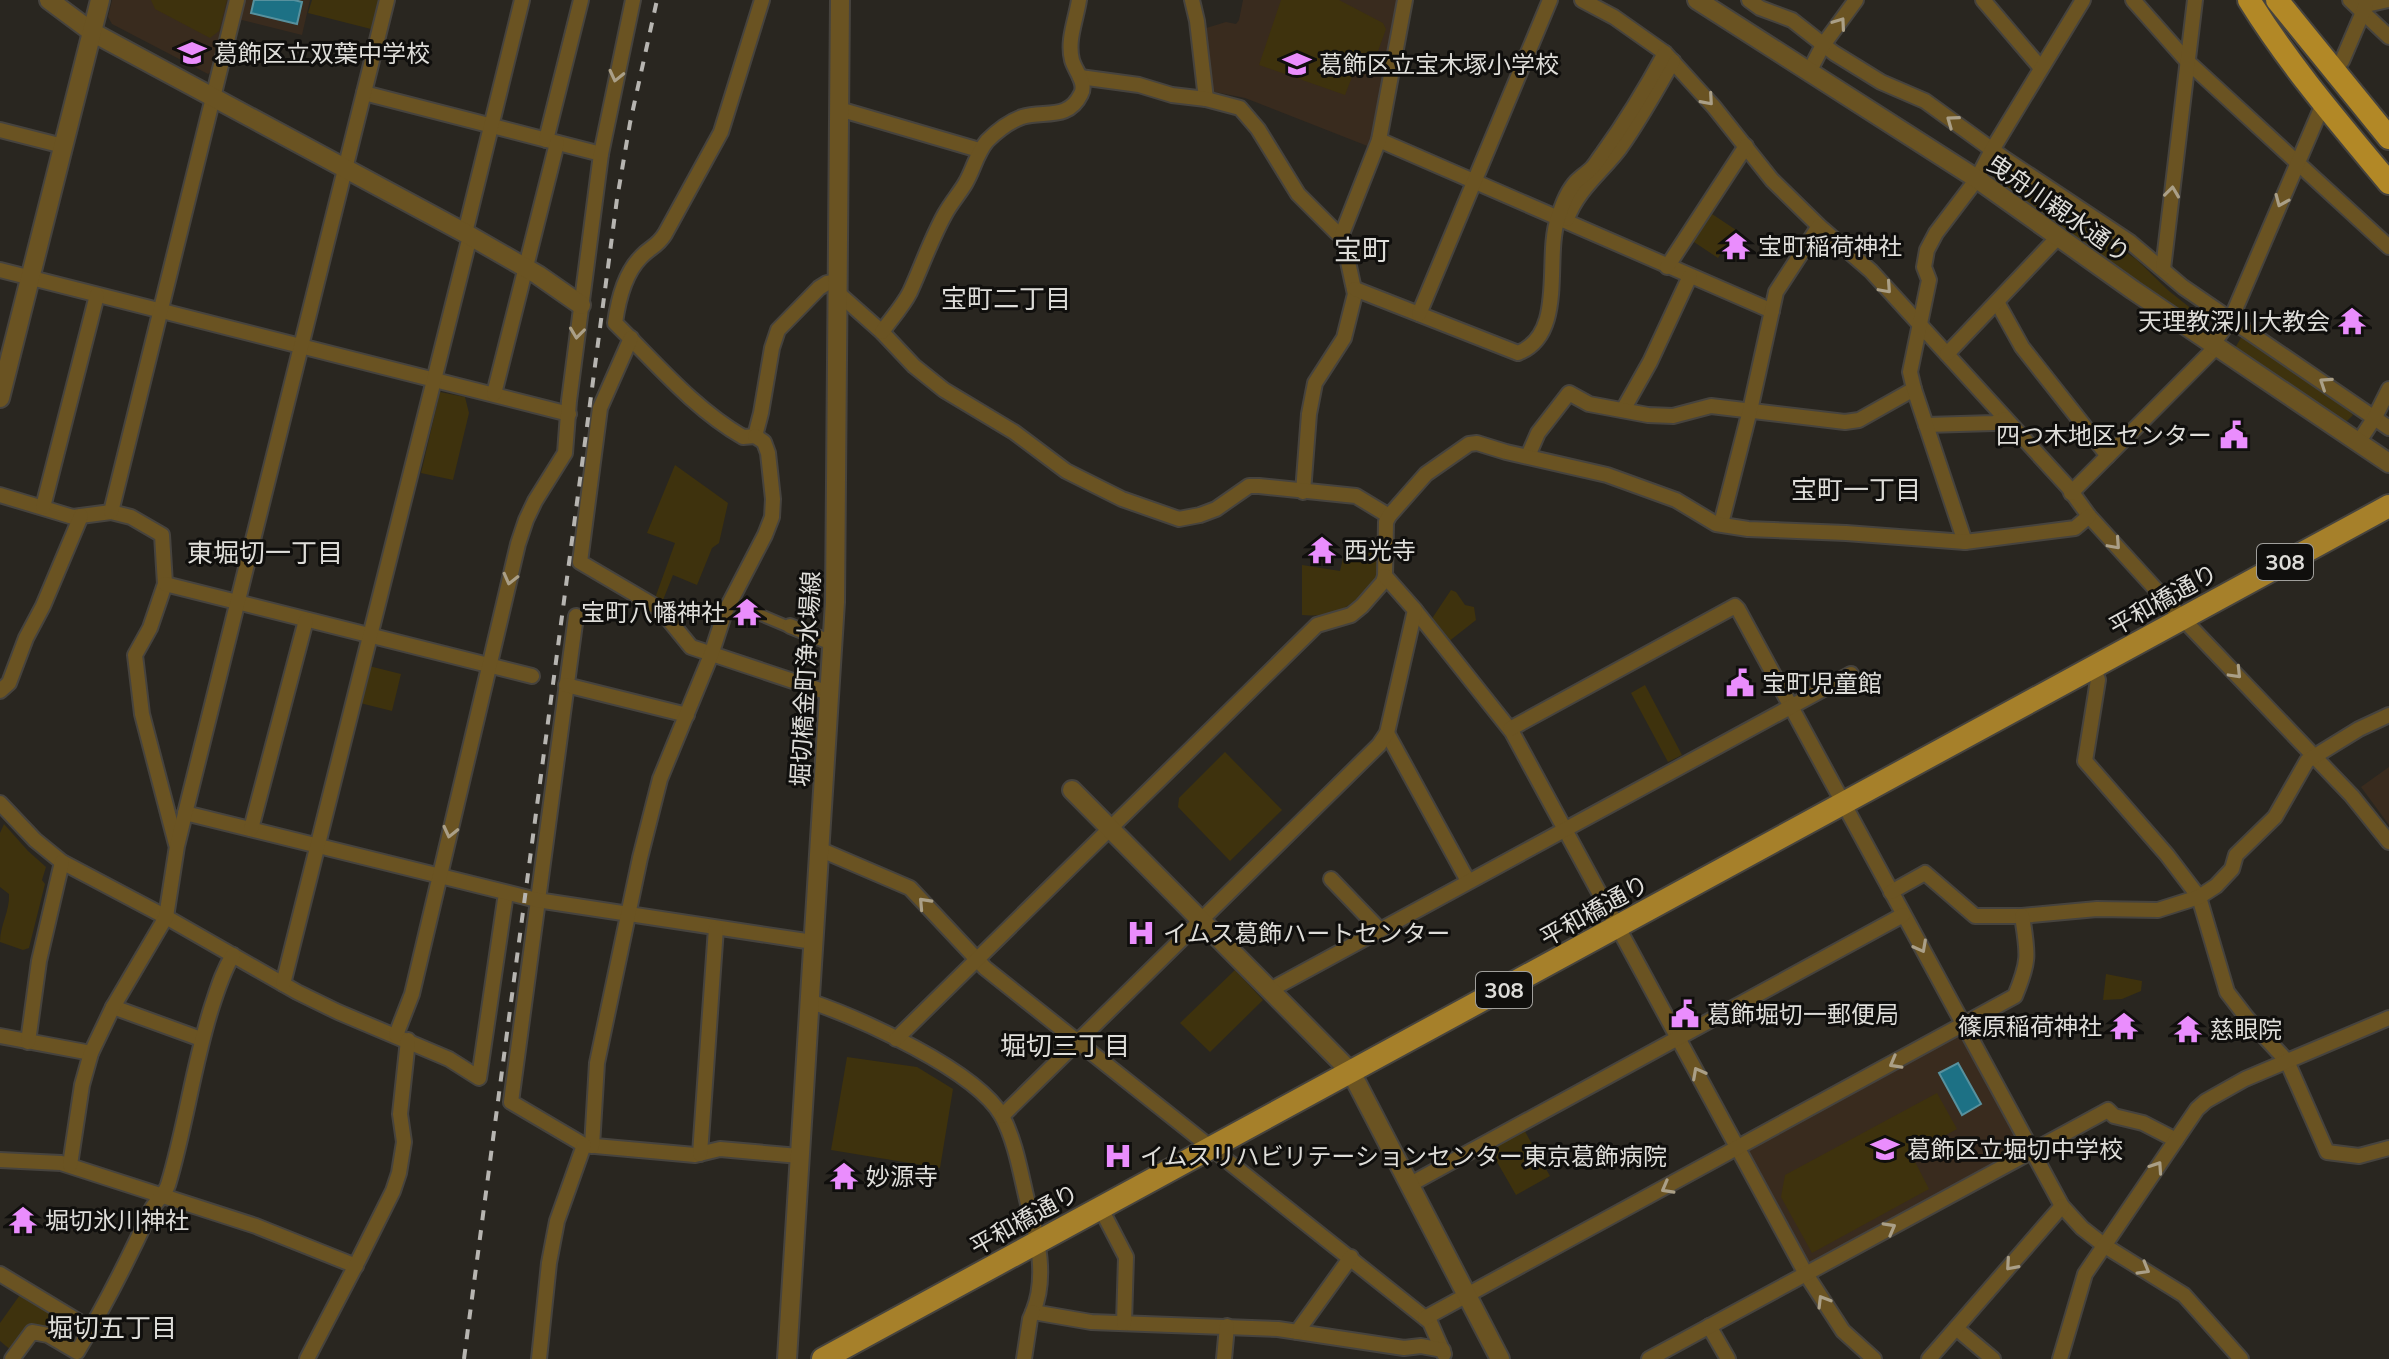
<svg xmlns="http://www.w3.org/2000/svg" width="2389" height="1359" font-family="Mulish,'Noto Sans JP',sans-serif">
<rect width="100%" height="100%" fill="#292620"/>
<g fill="#392b1e">
<path d="M112,0h198l-8,35 -76,-19 -14,55 -4,3 -96,-50 -4,-7z"/>
<path d="M1243,0h157l-30,147 -125,-49 -35,-7 -7,-62 23,-7 10,2 3,-4z"/>
<path d="M2389,767v58l-28,-38z"/>
<path d="M1956,1036l9,2 57,105 -2,8 -205,111 -8,-1 -58,-107 2,-7z"/>
</g>
<g fill="#3e320d">
<path d="M151,0h76l-8,31 -9,7 -55,-29z"/>
<path d="M312,0h67l-8,29 -63,-16z"/>
<path d="M1281,0h58l44,23 3,6 -14,39 -15,-4 -12,31 -86,-30z"/>
<path d="M1996,167l140,92 33,32 34,27 1,6 -10,-4 -198,-137 -7,-6v-7z"/>
<path d="M1709,212l27,18 -18,28 -27,-18z"/>
<path d="M2242,336l5,1 103,74 3,4 -6,6 -5,-1 -104,-67 -3,-5z"/>
<path d="M440,392l25,5 4,16 -16,67 -32,-7z"/>
<path d="M675,465l53,38 -9,40 -7,5 -15,37 -24,-10 -12,30 -7,-4 21,-58 -28,-10z"/>
<path d="M1346,546l32,5 -1,27c-20,26 -40,40 -75,37v-50l38,6z"/>
<path d="M1451,590l5,2 9,13 9,2 2,13 -28,22 -17,-22z"/>
<path d="M369,666l32,8 -9,37 -32,-8z"/>
<path d="M1645,685l37,70 -14,7 -37,-69z"/>
<path d="M1225,752l57,58 -52,51 -52,-54 1,-9z"/>
<path d="M4,824l24,27 18,16 -4,13 3,4 -16,64 -6,2 -23,-8c0,-17 10,-31 9,-48l-9,-7v-54z"/>
<path d="M1235,970l28,30 -53,52 -30,-29z"/>
<path d="M2106,974l36,7 -1,10 -19,8 -19,1z"/>
<path d="M847,1057l70,10 36,22 -13,79 -109,-18z"/>
<path d="M1937,1093l20,36 -46,25 18,35 -117,64 -31,-56 4,-22z"/>
<path d="M1523,1128l27,48 -34,19 -27,-47z"/>
<path d="M22,1292l34,20 -10,18 -10,-5 -6,1 -18,25 -12,-10v-18z"/>
</g>
<g fill="#1d7185" stroke="#57919e" stroke-width="2">
<path d="M254,0h40l8,2 -5,22 -46,-11z"/>
<path d="M1958,1063l23,41 -19,11 -23,-42z"/>
</g>
<g fill="none" stroke-linecap="round" stroke-linejoin="round">
<defs>
<path id="pedestrian" d="M756,613l33,14"/>
<g id="minor">
<path d="M762,0l-41,132 -56,102c-8,13 -15,13 -24,23 -16,16 -23,44 -26,66 41,40 78,85 128,114l12,-1 6,-23 11,-65 6,-18 41,-42 8,-5 11,-2"/>
<path d="M1192,0l5,21 9,78"/>
<path d="M1582,0l32,17 51,36 49,54 58,73 47,46 52,45 197,216 21,29 93,102 170,178 37,46"/>
<path d="M1749,0l11,8 32,12 42,33 47,29 44,19 80,58 125,83 53,45 206,141"/>
<path d="M1983,0l58,68"/>
<path d="M2133,0l54,61 202,186"/>
<path d="M2350,0l39,37"/>
<path d="M2366,5l22,-5"/>
<path d="M2342,61l24,-56v-5"/>
<path d="M1809,72l14,-27 33,-45"/>
<path d="M1080,77l59,8 33,10 34,4 34,9 18,21 40,65 39,39 5,1 13,60 -11,44 -29,45 -6,31 -6,78"/>
<path d="M364,93l237,61"/>
<path d="M839,109l140,41"/>
<path d="M0,130l63,16"/>
<path d="M546,140l35,-140"/>
<path d="M1379,140l393,171"/>
<path d="M1567,219c10,-29 35,-47 53,-71 20,-28 36,-57 53,-87"/>
<path d="M465,233l57,-233"/>
<path d="M1342,234l37,-94 26,-140"/>
<path d="M1667,267l79,-121"/>
<path d="M2163,269l32,-269"/>
<path d="M0,270l569,144"/>
<path d="M1355,289l163,64c49,-19 26,-95 40,-135 4,-12 8,-24 16,-34 5,-6 12,-10 18,-16 4,-4 7,-10 11,-15 23,-32 43,-65 62,-100"/>
<path d="M838,293l44,39 32,34 30,24 70,42 52,39 56,28 57,20 21,-4 16,-6 33,-23h10l97,10 33,20"/>
<path d="M1997,302l25,45 86,109"/>
<path d="M1419,314l131,-314"/>
<path d="M882,332c9,-13 21,-26 28,-40 12,-26 21,-53 35,-78 6,-11 14,-20 20,-30 9,-15 11,-30 22,-43 10,-10 21,-19 35,-24 22,-7 46,4 59,-23 6,-11 -6,-23 -9,-34 -5,-20 4,-40 7,-60"/>
<path d="M631,338l-31,70 -20,154 80,47 31,38 138,46"/>
<path d="M2213,344l18,-25 92,-215"/>
<path d="M1947,354l112,-118"/>
<path d="M494,394l63,-251"/>
<path d="M1623,410l27,-48 40,-86"/>
<path d="M1926,425l68,-2 11,-4"/>
<path d="M2358,443l17,-26 14,-28"/>
<path d="M1528,456l10,-23 31,-40 20,11 59,11 25,1 38,-10 134,16 14,-2 55,-31"/>
<path d="M2071,493l146,-147"/>
<path d="M0,495l73,22 38,-5 20,5 31,18 3,49 -15,44 -15,27 7,59 34,130"/>
<path d="M43,507l54,-212"/>
<path d="M111,512l126,-512"/>
<path d="M1721,524l30,-118 25,-114 43,-66"/>
<path d="M1965,542l-51,-153 -4,-17 19,-92 -5,-13 3,-17 9,-17 41,-54 15,-29 91,-150"/>
<path d="M165,584l367,92"/>
<path d="M1415,610l97,122 294,542 37,57 31,28"/>
<path d="M576,616l-65,486 73,43 111,10 25,-6 79,7"/>
<path d="M790,626l42,17"/>
<path d="M2094,667l4,13 -13,81 82,94 32,42 28,95 20,26 40,43 40,91 32,4 30,-8"/>
<path d="M566,685l121,30"/>
<path d="M0,691l9,-8 17,-45 17,-32 38,-90"/>
<path d="M1510,729l225,-123 3,3 324,597 20,22 23,18 79,49 57,64"/>
<path d="M1387,733l81,148"/>
<path d="M0,803l35,37 27,22 104,55 131,75 41,20 111,47 30,19 27,-185"/>
<path d="M185,813l352,87 276,42"/>
<path d="M251,829l55,-209"/>
<path d="M819,849l91,39 75,80 440,350 5,4 14,32"/>
<path d="M1331,879l49,51"/>
<path d="M1891,892l34,-19 50,43h47l75,-7 61,1 41,-13 17,-11 16,-17 4,-14 39,-38 32,-56 52,-32 30,-14"/>
<path d="M283,984l187,-748"/>
<path d="M1270,990l581,-316"/>
<path d="M809,1001c50,17 167,69 193,115 14,26 19,60 26,88 10,34 19,74 5,108l58,10 187,7 126,19 17,-2 22,4"/>
<path d="M113,1007l88,32"/>
<path d="M396,1035l16,-41 106,-450 8,-24 9,-19 30,-48 4,-52 32,-247 32,-154"/>
<path d="M0,1036l91,17"/>
<path d="M896,1039l421,-414 34,-10 11,-9 21,-24 2,-6 1,-54 3,-6 37,-42 43,-30 8,-1 29,9 101,23 69,25 40,24 32,5 98,4 119,9 110,-14 14,-12"/>
<path d="M28,1042l11,-81 23,-99"/>
<path d="M1002,1116l377,-371 8,-12 28,-123 -30,-34"/>
<path d="M592,1146l5,-83 43,-205 20,-79 51,-124 14,-43 40,-77 7,-18 1,-18 -5,-46 -4,-11 -9,-6"/>
<path d="M700,1154l16,-226"/>
<path d="M0,1160l61,3 195,63 100,40"/>
<path d="M70,1165l12,-80 9,-32 22,-46 53,-90 11,-71 210,-846"/>
<path d="M1409,1185l494,-270"/>
<path d="M1100,1207l26,50 -2,66"/>
<path d="M0,1274l91,55"/>
<path d="M1425,1318l590,-322c15,-36 13,-42 7,-80"/>
<path d="M1709,1326l19,33"/>
<path d="M1956,1328l37,31"/>
<path d="M1297,1332l54,-75"/>
<path d="M12,1359l20,-27 16,3 29,17c28,-46 52,-94 74,-142 5,-9 14,-16 17,-25 18,-59 25,-120 44,-179 6,-18 11,-35 21,-51"/>
<path d="M307,1359l52,-100 34,-68 6,-18 5,-31 -4,-28 8,-74"/>
<path d="M539,1359l10,-96 8,-42 27,-76"/>
<path d="M1024,1359l6,-40 3,-7"/>
<path d="M1224,1359l3,-33"/>
<path d="M1649,1359l459,-249 6,6 29,7 33,17"/>
<path d="M1929,1359l133,-153"/>
<path d="M2060,1359l25,-85 112,-165 9,-8 39,-22 144,-61"/>
</g>
<g id="tertiary">
<path d="M49,0l43,32 373,201 73,42 43,30"/>
<path d="M1697,0l280,179 156,111 256,173"/>
<path d="M0,398l100,-398"/>
<path d="M1072,790l279,282 149,287"/>
<path d="M787,1359l48,-757 5,-602"/>
</g>
<path id="primary" d="M823,1359l1566,-853"/>
<g id="trunk">
<path d="M2249,0c41,66 91,124 140,183"/>
<path d="M2277,0l112,138"/>
</g>
</defs>
<use href="#pedestrian" stroke="#46433e" stroke-width="14"/>
<use href="#minor" stroke="#46433e" stroke-width="18"/>
<use href="#tertiary" stroke="#46433e" stroke-width="22"/>
<use href="#primary" stroke="#46433e" stroke-width="26"/>
<use href="#trunk" stroke="#46433e" stroke-width="26"/>
<use href="#pedestrian" stroke="#6a5322" stroke-width="10"/>
<use href="#minor" stroke="#6a5322" stroke-width="14"/>
<use href="#tertiary" stroke="#6a5322" stroke-width="18"/>
<use href="#primary" stroke="#a6802a" stroke-width="22"/>
<use href="#trunk" stroke="#b28826" stroke-width="22"/>
<path stroke="#b7b5b1" stroke-width="4" stroke-dasharray="10 10" stroke-linecap="butt" d="M464,1359l153,-1160 13,-76 27,-123"/>
</g>
<defs><path id="oneway-chevron" d="M-2-3.5L2.5 0L-2 3.5" fill="none" stroke-width="1.6" stroke-linecap="round" stroke-linejoin="round" transform="scale(2)"/></defs>
<g stroke="#aa9f87">
<use href="#oneway-chevron" transform="translate(1840 23) rotate(-55)"/>
<use href="#oneway-chevron" transform="translate(616 76) rotate(103)"/>
<use href="#oneway-chevron" transform="translate(1708 100) rotate(49)"/>
<use href="#oneway-chevron" transform="translate(1952 121) rotate(-144)"/>
<use href="#oneway-chevron" transform="translate(2172 192) rotate(-83)"/>
<use href="#oneway-chevron" transform="translate(2281 201) rotate(113)"/>
<use href="#oneway-chevron" transform="translate(1886 288) rotate(48)"/>
<use href="#oneway-chevron" transform="translate(577 333) rotate(97)"/>
<use href="#oneway-chevron" transform="translate(2325 383) rotate(-146)"/>
<use href="#oneway-chevron" transform="translate(2115 544) rotate(48)"/>
<use href="#oneway-chevron" transform="translate(510 579) rotate(104)"/>
<use href="#oneway-chevron" transform="translate(2236 673) rotate(46)"/>
<use href="#oneway-chevron" transform="translate(450 832) rotate(103)"/>
<use href="#oneway-chevron" transform="translate(924 903) rotate(-133)"/>
<use href="#oneway-chevron" transform="translate(1921 947) rotate(62)"/>
<use href="#oneway-chevron" transform="translate(1895 1063) rotate(151)"/>
<use href="#oneway-chevron" transform="translate(1698 1073) rotate(-118)"/>
<use href="#oneway-chevron" transform="translate(2157 1167) rotate(-56)"/>
<use href="#oneway-chevron" transform="translate(1667 1188) rotate(151)"/>
<use href="#oneway-chevron" transform="translate(1890 1228) rotate(-29)"/>
<use href="#oneway-chevron" transform="translate(2011 1265) rotate(131)"/>
<use href="#oneway-chevron" transform="translate(2144 1269) rotate(30)"/>
<use href="#oneway-chevron" transform="translate(1823 1301) rotate(-121)"/>
</g>
<defs>
<symbol id="school-bare" viewBox="-9 -9 18 18"><path d="M0-5L7-2L0 1L-7-2ZM-4 1L0 2.5L4 1V4Q0 6-4 4Z" fill="#ea8dfd" stroke="#100f0d" stroke-width="2.5" paint-order="stroke"/></symbol>
<symbol id="temple-bare" viewBox="-9 -9 18 18"><path d="M0-6L5-2H3V0L6.5 2.5H4V6H1.5V3h-3V6H-4V2.5H-6.5L-3 0V-2H-5Z" fill="#ea8dfd" stroke="#100f0d" stroke-width="2.5" paint-order="stroke"/></symbol>
<symbol id="civic-bare" viewBox="-9 -9 18 18"><path d="M-.6-6.5H3V-4.5H.6V-3L4-1V1h2V6H-6V1h2V-1L-.6-3ZM-1.2 2.5V6h2.4V2.5Z" fill="#ea8dfd" stroke="#100f0d" stroke-width="2.5" paint-order="stroke"/></symbol>
<symbol id="hospital-bare" viewBox="-9 -9 18 18"><path d="M-5-5h3v3.5h4V-5h3V5h-3V1.5h-4V5h-3Z" fill="#ea8dfd" stroke="#100f0d" stroke-width="2.5" paint-order="stroke"/></symbol>
</defs>
<g fill-rule="evenodd">
<use href="#school-bare" x="172" y="33" width="40" height="40"/>
<use href="#school-bare" x="1277" y="44" width="40" height="40"/>
<use href="#temple-bare" x="1716" y="226" width="40" height="40"/>
<use href="#temple-bare" x="2332" y="301" width="40" height="40"/>
<use href="#civic-bare" x="2214" y="415" width="40" height="40"/>
<use href="#temple-bare" x="1302" y="530" width="40" height="40"/>
<use href="#temple-bare" x="727" y="592" width="40" height="40"/>
<use href="#civic-bare" x="1720" y="663" width="40" height="40"/>
<use href="#hospital-bare" x="1121" y="913" width="40" height="40"/>
<use href="#civic-bare" x="1665" y="994" width="40" height="40"/>
<use href="#temple-bare" x="2104" y="1006" width="40" height="40"/>
<use href="#temple-bare" x="2168" y="1009" width="40" height="40"/>
<use href="#school-bare" x="1865" y="1129" width="40" height="40"/>
<use href="#hospital-bare" x="1098" y="1136" width="40" height="40"/>
<use href="#temple-bare" x="824" y="1156" width="40" height="40"/>
<use href="#temple-bare" x="3" y="1200" width="40" height="40"/>
</g>
<g text-anchor="middle" dominant-baseline="central" stroke-width="6" stroke-linejoin="round" paint-order="stroke">
<g fill="#100f0d" stroke="#a09f9c" stroke-width="2">
<rect x="2257" y="544" width="56" height="36" rx="6"/>
<rect x="1476" y="972" width="56" height="36" rx="6"/>
</g>
<g font-size="22" font-weight="bold" fill="#deddd9">
<text x="2285" y="562">308</text>
<text x="1504" y="990">308</text>
</g>
<g font-size="24" fill="#deddd9" stroke="#100f0d" text-anchor="start">
<text x="214" y="53">葛飾区立双葉中学校</text>
<text x="1319" y="64">葛飾区立宝木塚小学校</text>
<text x="1758" y="246">宝町稲荷神社</text>
<text x="2330" y="321" text-anchor="end">天理教深川大教会</text>
<text x="2212" y="435" text-anchor="end">四つ木地区センター</text>
<text x="1344" y="550">西光寺</text>
<text x="725" y="612" text-anchor="end">宝町八幡神社</text>
<text x="1762" y="683">宝町児童館</text>
<text x="1163" y="933">イムス葛飾ハートセンター</text>
<text x="1707" y="1014">葛飾堀切一郵便局</text>
<text x="2102" y="1026" text-anchor="end">篠原稲荷神社</text>
<text x="2210" y="1029">慈眼院</text>
<text x="1907" y="1149">葛飾区立堀切中学校</text>
<text x="1140" y="1156">イムスリハビリテーションセンター東京葛飾病院</text>
<text x="866" y="1176">妙源寺</text>
<text x="45" y="1220">堀切氷川神社</text>
</g>
<g font-size="24" fill="#deddd9" stroke="#100f0d">
<text transform="translate(2059 208) rotate(35)">曳舟川親水通り</text>
<text transform="translate(2163 599) rotate(-29)">平和橋通り</text>
<text transform="translate(805 679) rotate(-87)">堀切橋金町浄水場線</text>
<text transform="translate(1594 910) rotate(-29)">平和橋通り</text>
<text transform="translate(1024 1219) rotate(-29)">平和橋通り</text>
</g>
<g font-size="26" fill="#deddd9" stroke="#100f0d">
<text x="1006" y="298">宝町二丁目</text>
<text x="1856" y="489">宝町一丁目</text>
<text x="265" y="552">東堀切一丁目</text>
<text x="1065" y="1045">堀切三丁目</text>
<text x="112" y="1327">堀切五丁目</text>
</g>
<g font-size="28" fill="#deddd9" stroke="#100f0d">
<text x="1362" y="249">宝町</text>
</g>
</g>
</svg>
